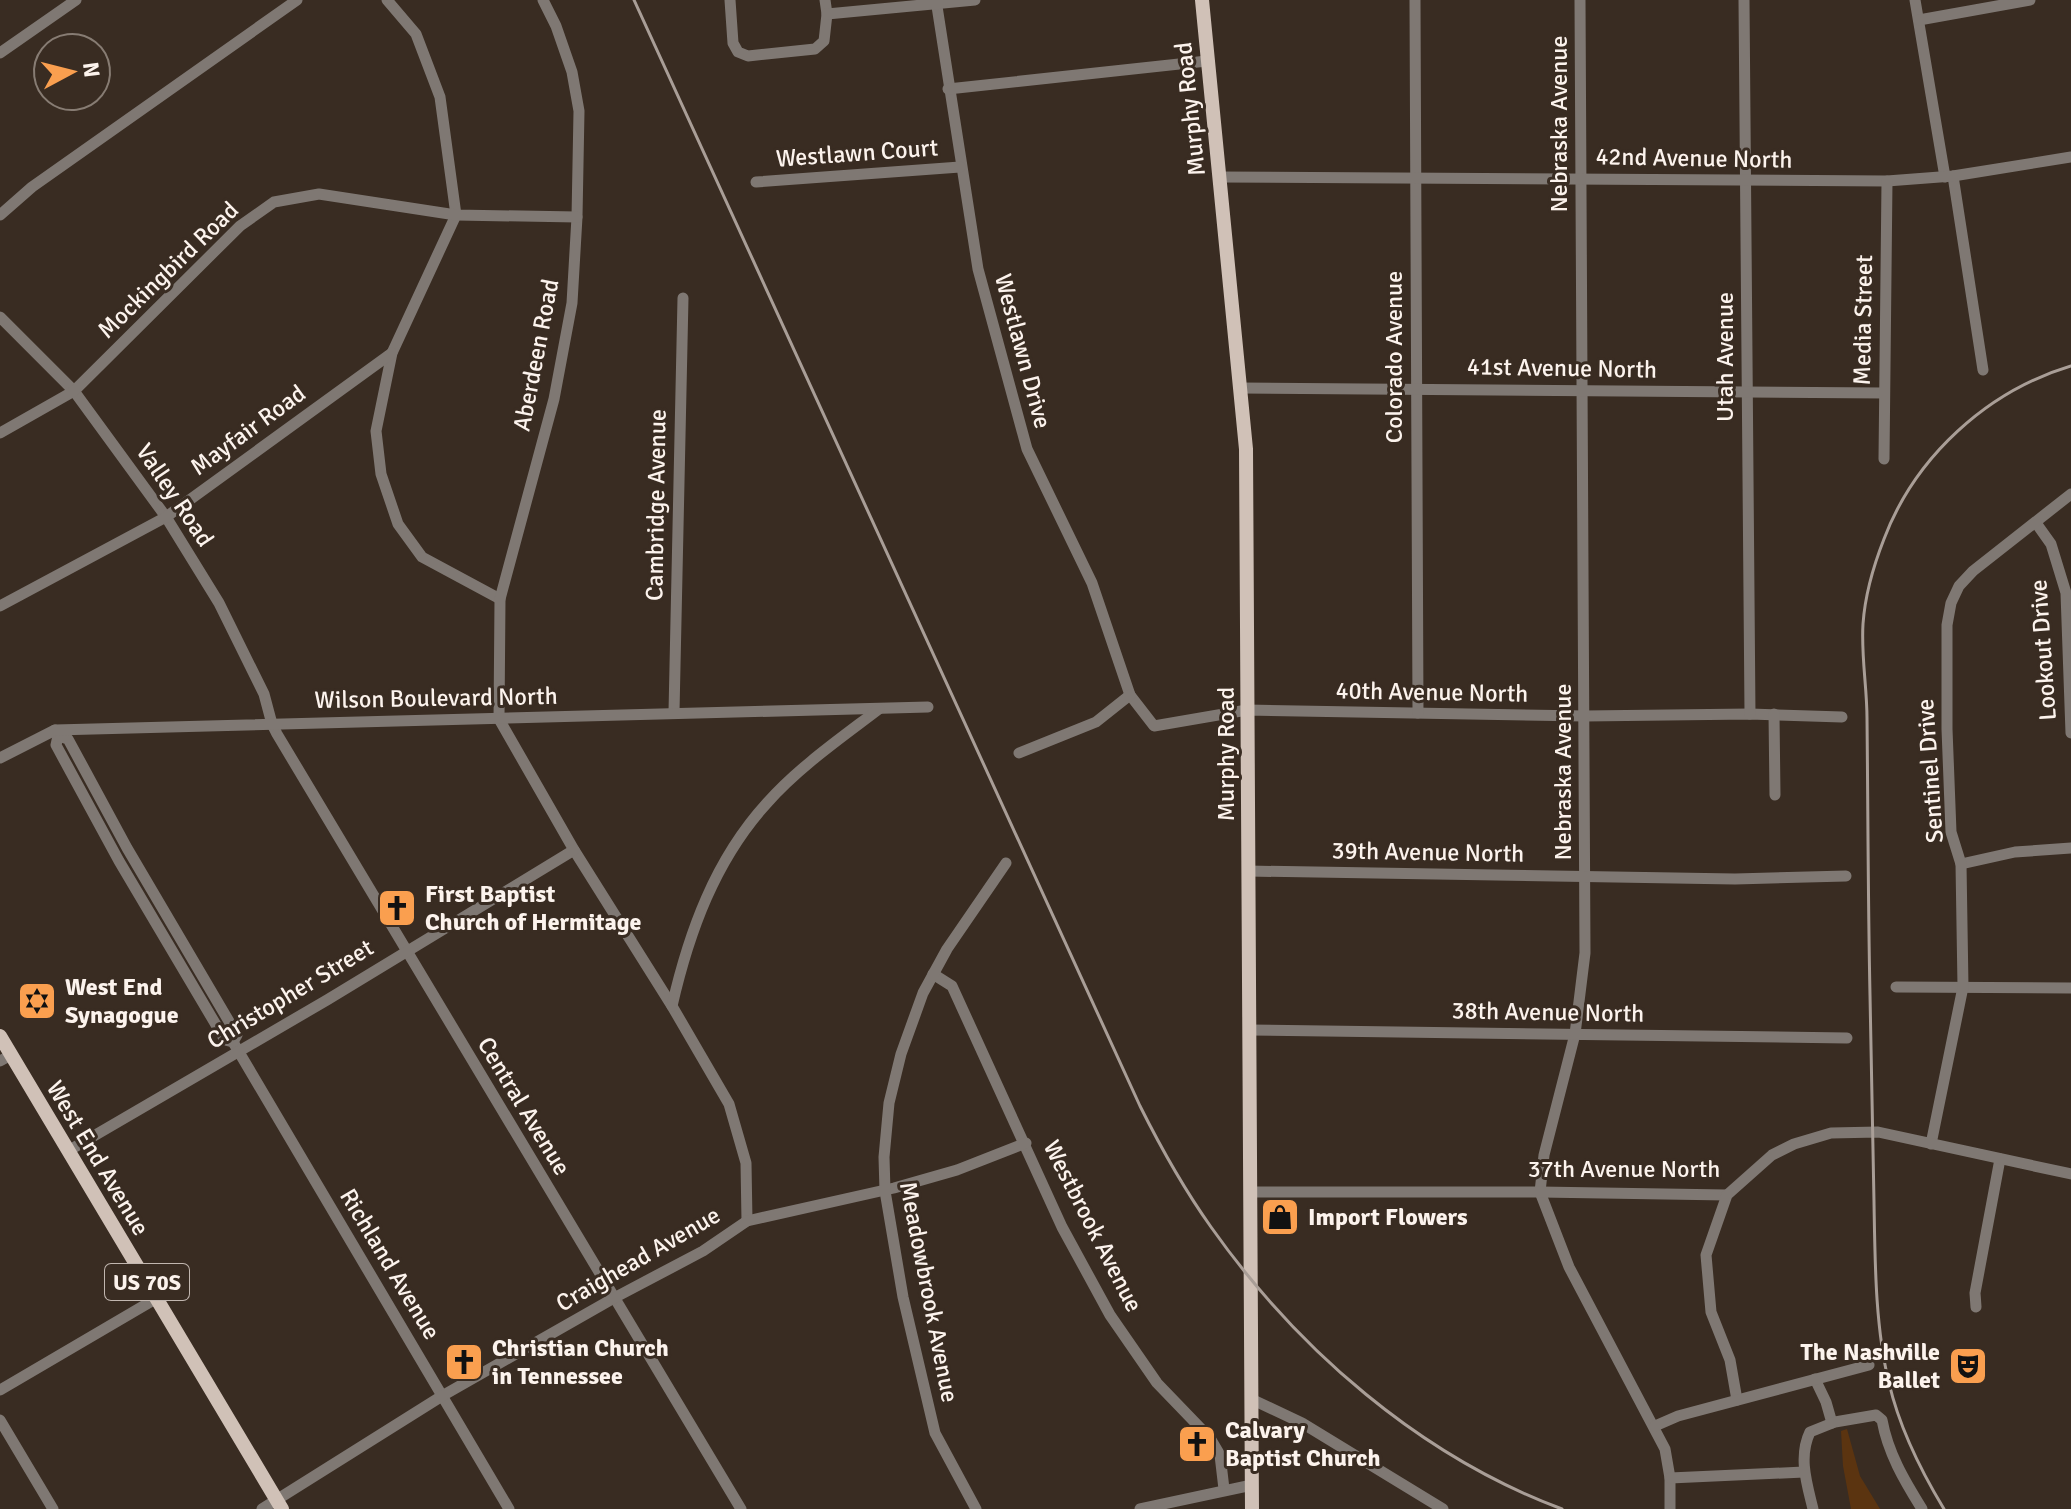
<svg xmlns="http://www.w3.org/2000/svg" width="2071" height="1509" font-family="Signika,sans-serif">
<rect width="100%" height="100%" fill="#392c22"/>
<path fill="#5b3410" d="M1847,1429l13,47 20,33h-29l-8,-43 -2,-35z"/>
<g fill="none" stroke-linecap="round" stroke-linejoin="round">
<g stroke="#7f7873" stroke-width="11">
<path d="M387,0l29,34 24,63 16,118 -64,138 -16,78 5,43 17,50 24,33 78,42"/>
<path d="M543,0l13,26 16,46 7,39 -2,106 -5,86 -18,96 -54,200 -1,120 75,131 98,156 57,98 17,59 1,58"/>
<path d="M730,0l3,43 5,9 10,4 67,-7 9,-8 3,-27 -2,-14"/>
<path d="M936,0l42,269 49,180 65,134 38,112 24,31 93,-16 338,6 165,-2 92,3"/>
<path d="M1415,0l3,713"/>
<path d="M1580,0l5,953 -10,81 -31,121 -4,37 29,75 96,182 5,29v31"/>
<path d="M1744,0l6,714"/>
<path d="M1915,0l30,177"/>
<path d="M827,14l148,-14"/>
<path d="M1919,20l111,-20"/>
<path d="M0,53l76,-53"/>
<path d="M948,89l259,-28"/>
<path d="M1953,176l30,194"/>
<path d="M1219,177l668,4 66,-5 118,-19"/>
<path d="M756,182l204,-15"/>
<path d="M0,215l32,-28 265,-187"/>
<path d="M0,317l74,74 92,126 53,86 45,91 8,30 5,10 464,775"/>
<path d="M1240,388l644,5"/>
<path d="M0,433l74,-42 166,-165 34,-24 45,-8 137,21 121,2"/>
<path d="M1884,459l3,-278"/>
<path d="M2036,523l15,21 15,49 5,140"/>
<path d="M0,606l166,-89 226,-164"/>
<path d="M674,712l9,-414"/>
<path d="M1774,714l1,81"/>
<path d="M55,730l3,6 -2,9 63,116 106,179 8,2 276,467"/>
<path d="M58,736l10,3 59,109 110,187 -4,7"/>
<path d="M1019,753l77,-31 34,-27"/>
<path d="M0,758l55,-28 873,-23"/>
<path d="M1961,864l54,-12 56,-4"/>
<path d="M1248,871l487,8 111,-3"/>
<path d="M933,974l19,12 110,241 48,88 47,68 53,55 10,17 4,34"/>
<path d="M1896,987l175,1"/>
<path d="M672,1006c17,-74 43,-146 95,-203 32,-36 74,-65 112,-94"/>
<path d="M1249,1030l598,8"/>
<path d="M0,1061l11,-6"/>
<path d="M1931,1144l32,-157 -2,-123 -10,-32 -4,-103v-104l4,-22 8,-17 14,-15 98,-77"/>
<path d="M68,1151l259,-151 247,-150"/>
<path d="M1250,1192h290l187,3"/>
<path d="M1976,1307l-1,-14 25,-134"/>
<path d="M1815,1379l11,23 6,21"/>
<path d="M0,1390l157,-92"/>
<path d="M1251,1399l51,24 141,86"/>
<path d="M1737,1400l-7,-40 -19,-48 -5,-57 21,-60 45,-40 22,-11 37,-11 47,-1 193,42"/>
<path d="M0,1420l53,89"/>
<path d="M1655,1426l23,-10 191,-51"/>
<path d="M1670,1478l134,-6"/>
<path d="M262,1509l180,-113 172,-98 89,-47 44,-30 147,-33 63,-18 69,-27"/>
<path d="M976,1509l-41,-76 -32,-136 -18,-106 -1,-34 5,-54 12,-49 22,-61 24,-44 59,-86"/>
<path d="M1140,1509l112,-24"/>
<path d="M1813,1509c-6,-25 -15,-52 -3,-77l25,-10 41,-7 6,5c6,33 22,60 40,89"/>
</g>
<g stroke="#d0c1b7" stroke-width="14">
<path d="M1202,0l44,449 6,1060"/>
<path d="M0,1036l282,473"/>
</g>
<g stroke="#a99e97" stroke-width="3">
<path d="M634,0l506,1106c21,42 44,83 71,121 87,123 209,229 351,282"/>
<path d="M1944,1509c-23,-38 -45,-83 -55,-126 -14,-56 -14,-124 -15,-181 -1,-69 -3,-138 -4,-207 -2,-93 -2,-185 -3,-277 0,-31 -6,-62 -4,-94 2,-29 10,-57 21,-85 31,-82 103,-148 187,-173"/>
</g>
</g>
<defs>
<symbol id="church-square" viewBox="-11 -11 22 22"><rect x="-9" y="-9" width="18" height="18" rx="4" fill="#fa9f4f" stroke="#392c22"/><path d="M-1.2-6h2.4v3.5h3.3v2.4h-3.3V6h-2.4V-.1h-3.3v-2.4h3.3Z" fill="#111"/></symbol>
<symbol id="synagogue-square" viewBox="-11 -11 22 22"><rect x="-9" y="-9" width="18" height="18" rx="4" fill="#fa9f4f" stroke="#392c22"/><path d="M0-6.5L5.6 3.2H-5.6ZM0 6.5L5.6-3.2H-5.6Z" fill="#111"/></symbol>
<symbol id="shop-square" viewBox="-11 -11 22 22"><rect x="-9" y="-9" width="18" height="18" rx="4" fill="#fa9f4f" stroke="#392c22"/><path d="M-5-2.5h2.3a2.7 3.5 0 0 1 5.4 0H5L5.5 6h-11ZM-1.5-2.5h3a1.5 2.3 0 0 0-3 0Z" fill="#111"/></symbol>
<symbol id="theatre-square" viewBox="-11 -11 22 22"><rect x="-9" y="-9" width="18" height="18" rx="4" fill="#fa9f4f" stroke="#392c22"/><path d="M-5-5.5Q0-4 5-5.5V0Q5 5 0 6Q-5 5-5 0ZM-3.3-2.5H-1v1.5H-3.3ZM1-2.5H3.3v1.5H1ZM-2.8 1Q0 5.5 2.8 1Z" fill="#111"/></symbol>
</defs>
<g fill-rule="evenodd">
<use href="#church-square" x="375" y="886" width="44" height="44"/>
<use href="#synagogue-square" x="15" y="979" width="44" height="44"/>
<use href="#shop-square" x="1258" y="1195" width="44" height="44"/>
<use href="#church-square" x="442" y="1340" width="44" height="44"/>
<use href="#theatre-square" x="1946" y="1344" width="44" height="44"/>
<use href="#church-square" x="1175" y="1422" width="44" height="44"/>
</g>
<g text-anchor="middle" dominant-baseline="central" stroke-width="6" stroke-linejoin="round" paint-order="stroke">
<rect fill="#392c22" stroke="#c2b7b0" stroke-width="2" x="105" y="1264" width="84" height="36" rx="6"/>
<g font-size="22" font-weight="bold" fill="#fcf3ed">
<text x="147" y="1282">US 70S</text>
</g>
<g font-size="24" fill="#fcf3ed" stroke="#392c22">
<text transform="translate(1190 109) rotate(-96)">Murphy Road</text>
<text transform="translate(1559 124) rotate(-90)">Nebraska Avenue</text>
<text transform="translate(857 153) rotate(-4)">Westlawn Court</text>
<text transform="translate(1694 158) rotate(1)">42nd Avenue North</text>
<text transform="translate(168 270) rotate(-44)">Mockingbird Road</text>
<text transform="translate(1863 320) rotate(-89)">Media Street</text>
<text transform="translate(1023 351) rotate(75)">Westlawn Drive</text>
<text transform="translate(536 355) rotate(-79)">Aberdeen Road</text>
<text transform="translate(1394 357) rotate(-90)">Colorado Avenue</text>
<text transform="translate(1725 357) rotate(-90)">Utah Avenue</text>
<text transform="translate(1562 368) rotate(1)">41st Avenue North</text>
<text transform="translate(248 430) rotate(-36)">Mayfair Road</text>
<text transform="translate(175 495) rotate(56)">Valley Road</text>
<text transform="translate(656 505) rotate(-89)">Cambridge Avenue</text>
<text transform="translate(2043 650) rotate(-94)">Lookout Drive</text>
<text transform="translate(1432 692) rotate(1)">40th Avenue North</text>
<text transform="translate(436 698) rotate(-1)">Wilson Boulevard North</text>
<text transform="translate(1226 754) rotate(-90)">Murphy Road</text>
<text transform="translate(1930 771) rotate(-94)">Sentinel Drive</text>
<text transform="translate(1563 772) rotate(-90)">Nebraska Avenue</text>
<text transform="translate(1428 852) rotate(1)">39th Avenue North</text>
<text transform="translate(290 994) rotate(-31)">Christopher Street</text>
<text transform="translate(1548 1012) rotate(1)">38th Avenue North</text>
<text transform="translate(524 1106) rotate(59)">Central Avenue</text>
<text transform="translate(98 1158) rotate(59)">West End Avenue</text>
<text x="1624" y="1169">37th Avenue North</text>
<text transform="translate(1093 1226) rotate(63)">Westbrook Avenue</text>
<text transform="translate(638 1259) rotate(-30)">Craighead Avenue</text>
<text transform="translate(390 1264) rotate(59)">Richland Avenue</text>
<text transform="translate(929 1292) rotate(79)">Meadowbrook Avenue</text>
</g>
<g font-size="24" font-weight="bold" fill="#fcf3ed" stroke="#392c22" text-anchor="start">
<text x="425" y="894">First Baptist<tspan x="425" dy="28">Church of Hermitage</tspan></text>
<text x="65" y="987">West End<tspan x="65" dy="28">Synagogue</tspan></text>
<text x="1308" y="1217">Import Flowers</text>
<text x="492" y="1348">Christian Church<tspan x="492" dy="28">in Tennessee</tspan></text>
<text x="1940" y="1352" text-anchor="end">The Nashville<tspan x="1940" dy="28">Ballet</tspan></text>
<text x="1225" y="1430">Calvary<tspan x="1225" dy="28">Baptist Church</tspan></text>
</g>
</g>
<g transform="translate(72 72) rotate(83)"><circle r="38" fill="#392c22" stroke="#877c73" stroke-width="2"/>
<path d="M0-6L14 30L0 20L-14 30Z" fill="#fa9f4f"/>
<text y="-12" font-size="22" font-weight="bold" text-anchor="middle" fill="#fcf3ed">N</text>
</g>
</svg>
